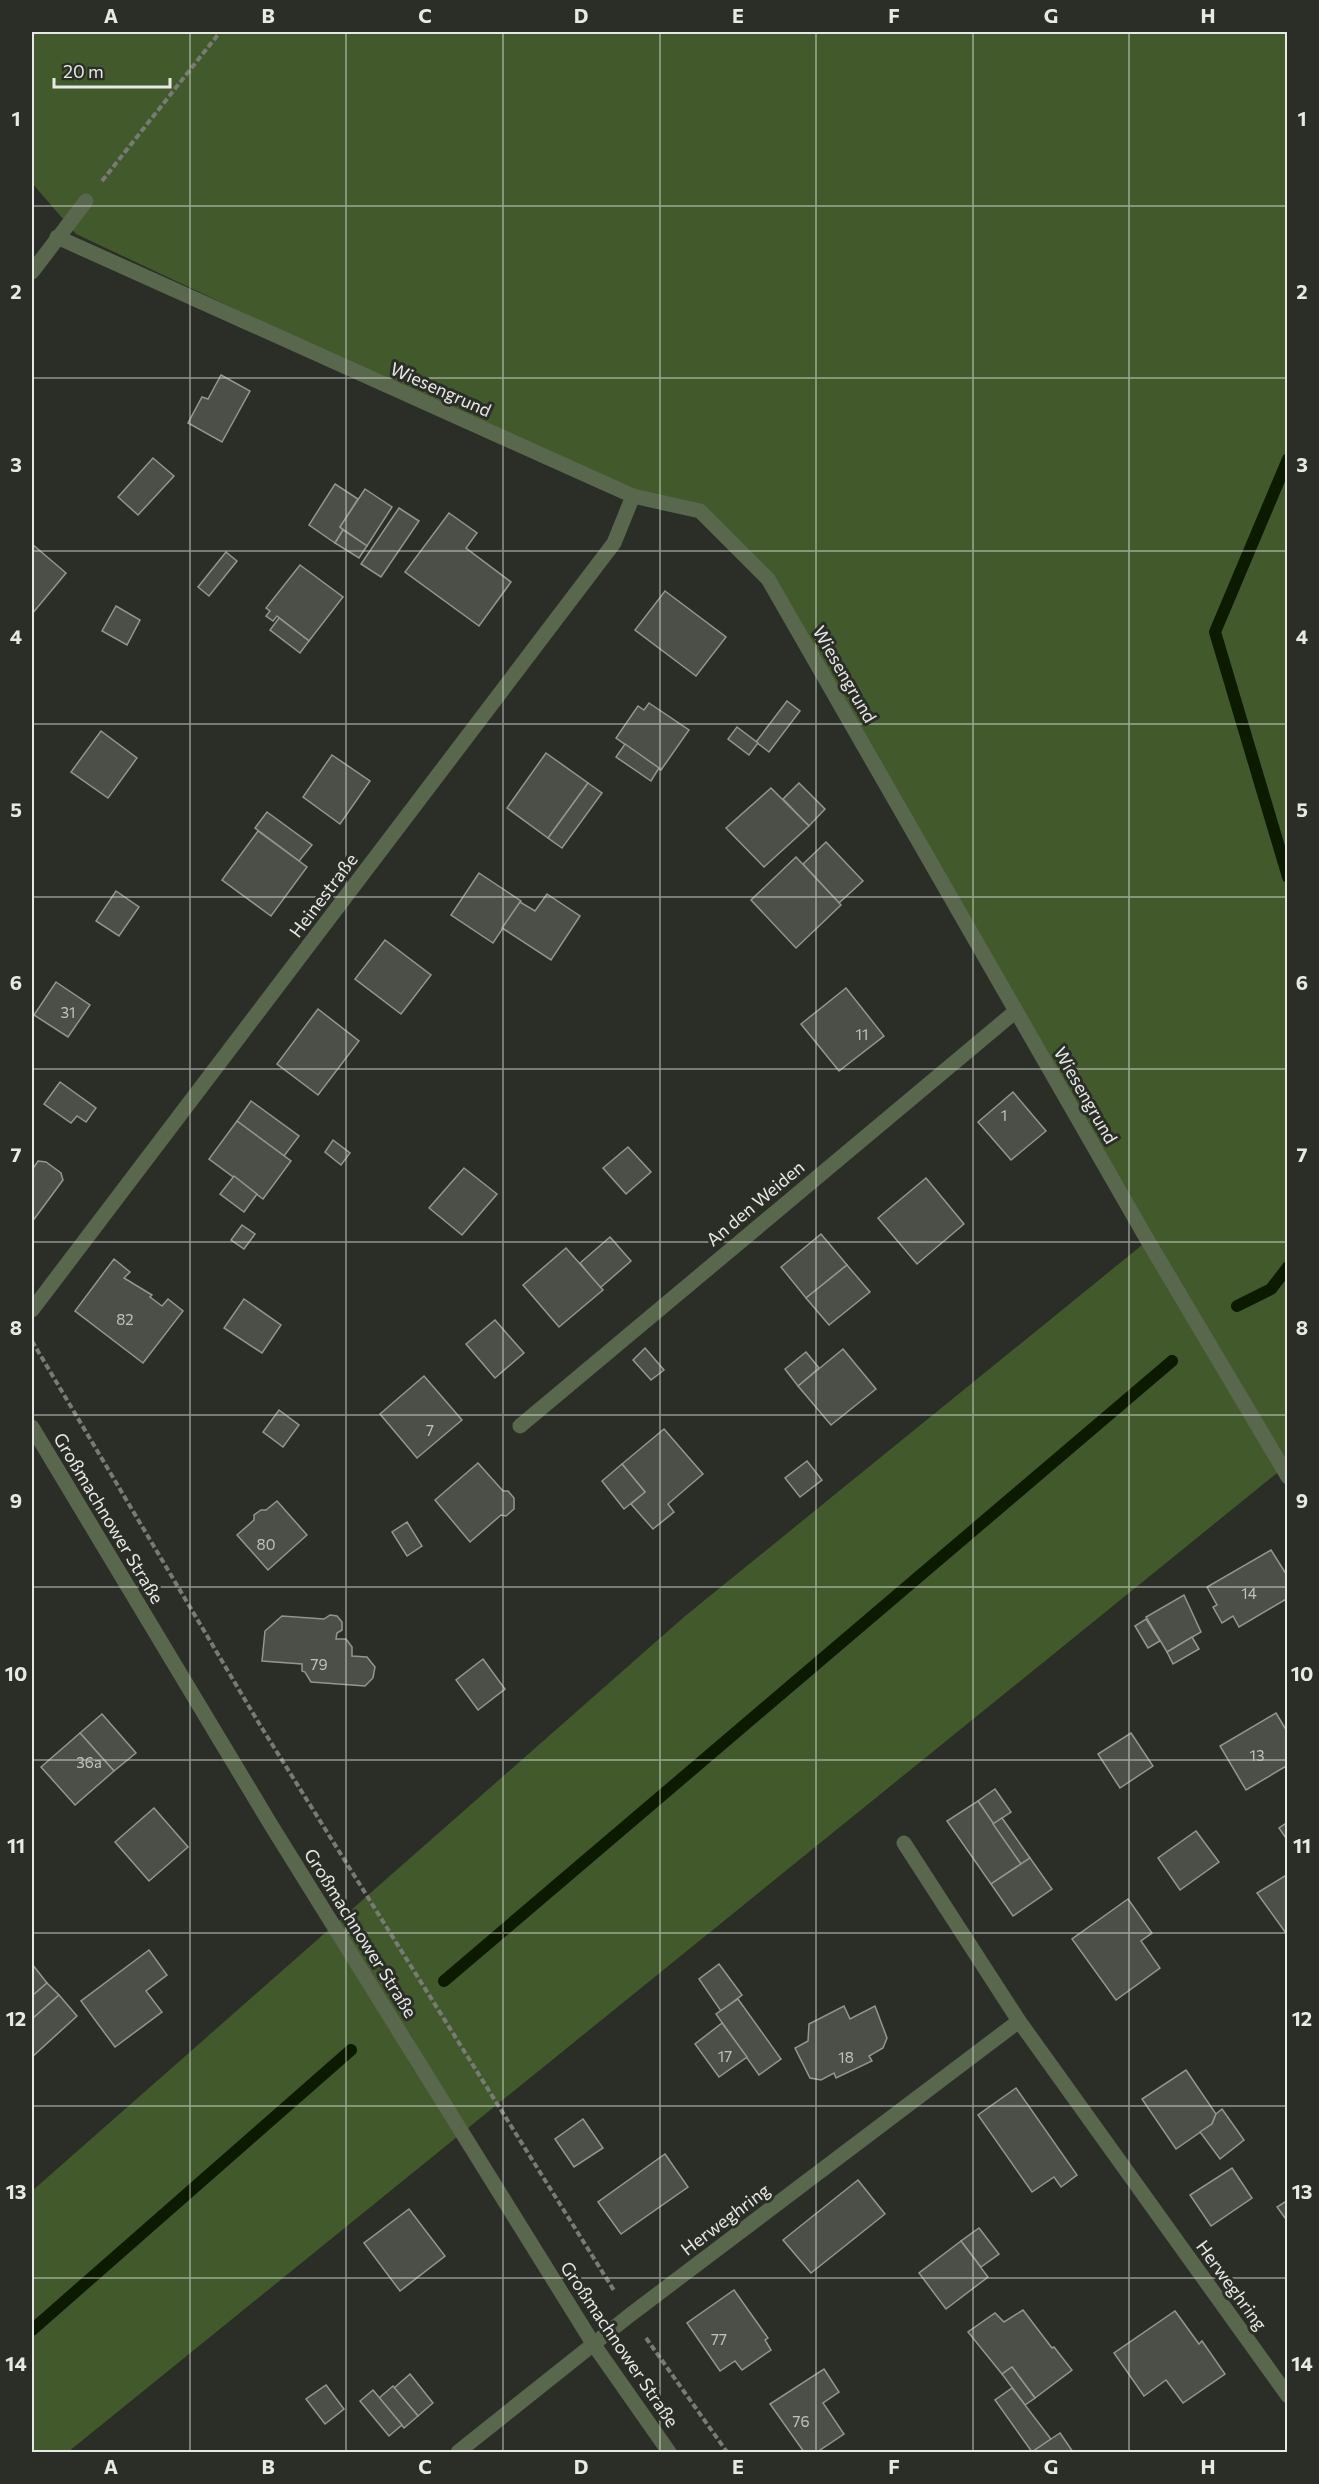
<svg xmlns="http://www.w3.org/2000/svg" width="1319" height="2484" font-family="Commissioner,sans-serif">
<rect width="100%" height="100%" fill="#2a2e27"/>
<path fill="#425a2b" d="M32,32h1255v1443l-5,-6 -1214,983h-36v-261l652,-574 463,-376 -379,-662 -68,-68 -67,-15 -557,-262 -44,-51z"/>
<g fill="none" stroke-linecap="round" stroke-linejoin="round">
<g stroke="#0c1a00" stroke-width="12">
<path d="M1288,459l-73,173 73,245"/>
<path d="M1237,1306l34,-17 17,-22"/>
<path d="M444,1981l728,-620"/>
<path d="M32,2330l319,-280"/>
</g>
</g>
<g fill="#4b4f48" stroke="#91968e" stroke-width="1.5">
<path d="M221,375l29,16 -28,51 -34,-19 14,-26 6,2z"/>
<path d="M153,458l21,18 -36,39 -20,-18z"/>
<path d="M335,484l23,15 -18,28 3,3 -8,13 -26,-18z"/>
<path d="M365,489l27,18 -25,39 -27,-19z"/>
<path d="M399,508l20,13 -38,56 -20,-13z"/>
<path d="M449,513l28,20 -11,15 45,34 -32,44 -74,-54z"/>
<path d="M343,530l24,16 -8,12 -24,-15z"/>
<path d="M32,544l34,29 -34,41z"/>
<path d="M226,552l11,9 -28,35 -11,-9z"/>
<path d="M300,565l43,32 -34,44 -32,-25 -4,5 -7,-5 4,-5 -4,-3z"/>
<path d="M665,591l61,46 -30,39 -61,-46z"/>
<path d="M116,606l24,14 -13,25 -25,-14z"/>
<path d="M279,618l30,23 -9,12 -30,-23z"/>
<path d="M787,701l13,10 -31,41 -13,-10z"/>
<path d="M649,703l40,27 -28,40 -45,-32 22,-32 6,4z"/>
<path d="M737,727l21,16 -9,12 -21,-16z"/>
<path d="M101,731l36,27 -29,40 -37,-26z"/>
<path d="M625,744l34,24 -8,13 -35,-24z"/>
<path d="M546,753l42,30 -40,55 -41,-30z"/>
<path d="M332,755l38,26 -30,43 -37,-27z"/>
<path d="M588,783l14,10 -40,55 -14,-10z"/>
<path d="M799,783l26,26 -16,17 -26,-27z"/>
<path d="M771,788l38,38 -45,41 -38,-39z"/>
<path d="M267,812l45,33 -13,16 -44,-33z"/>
<path d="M258,831l49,36 -36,49 -49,-36z"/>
<path d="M826,842l37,39 -24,22 -36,-39z"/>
<path d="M796,857l45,48 -45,43 -45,-48z"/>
<path d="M479,873l42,28 -28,42 -42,-28z"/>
<path d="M116,891l23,16 -20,29 -23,-15z"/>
<path d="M547,894l33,22 -29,44 -49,-32 18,-26 15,9z"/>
<path d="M385,940l46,35 -30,39 -46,-35z"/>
<path d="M56,982l34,23 -22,32 -34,-22z"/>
<path d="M846,988l38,48 -45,35 -38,-47z"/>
<path d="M318,1009l41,32 -41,54 -41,-31z"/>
<path d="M60,1082l36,26 -10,14 -9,-6 -6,7 -27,-19z"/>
<path d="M1013,1092l33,39 -35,29 -33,-38z"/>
<path d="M251,1101l48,35 -15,20 -47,-35z"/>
<path d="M237,1121l54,40 -28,38 -54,-40z"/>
<path d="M333,1140l17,13 -9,12 -16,-13z"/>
<path d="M628,1147l23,25 -25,22 -23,-26z"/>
<path d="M38,1161l8,1 15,11 2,7 -31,42v-52z"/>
<path d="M464,1168l33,26 -35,41 -33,-27z"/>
<path d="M234,1176l23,18 -13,18 -24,-18z"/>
<path d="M926,1178l38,46 -47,40 -39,-46z"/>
<path d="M242,1225l13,9 -11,15 -13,-9z"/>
<path d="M821,1234l26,31 -41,33 -25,-31z"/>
<path d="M610,1237l21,24 -31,27 -20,-25z"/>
<path d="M566,1248l37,42 -44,37 -36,-42z"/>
<path d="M114,1259l16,13 -6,6 28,17 -2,2 12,9 6,-7 15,12 -40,52 -68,-52z"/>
<path d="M847,1265l23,27 -41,33 -23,-27z"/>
<path d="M244,1299l37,26 -19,28 -38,-25z"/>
<path d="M495,1320l29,33 -29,25 -29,-34z"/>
<path d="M645,1348l19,22 -13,10 -18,-20z"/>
<path d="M843,1349l33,40 -45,36 -33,-39z"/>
<path d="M806,1352l13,16 -21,18 -13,-17z"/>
<path d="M424,1376l38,44 -45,38 -37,-44z"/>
<path d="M279,1410l20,15 -16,22 -20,-15z"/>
<path d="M664,1429l39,45 -35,30 6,8 -21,17 -22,-25 14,-12 -23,-28z"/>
<path d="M807,1461l15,19 -22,17 -15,-19z"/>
<path d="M478,1463l25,28h5l6,7v11l-8,7 -5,-1 -31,27 -35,-42z"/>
<path d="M622,1464l23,28 -21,17 -22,-28z"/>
<path d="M277,1501l30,34 -39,35 -31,-35 17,-15v-5l7,-5h5z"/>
<path d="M407,1522l15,24 -15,10 -15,-24z"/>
<path d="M1271,1550l17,27v21l-49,29 -6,-11 -11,7 -9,-16 4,-2 -10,-18z"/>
<path d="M1184,1595l17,37 -34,20 -21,-35z"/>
<path d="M330,1615l7,1 5,6v8l-5,3 -1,6h10l6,8v9l15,1 8,10 -2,11 -8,8 -54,-4 -6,-10 -3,-1v-7l-40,-3 3,-30 17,-15 42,3z"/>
<path d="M1146,1619l14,22 -12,7 -13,-22z"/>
<path d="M1192,1637l7,12 -26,15 -6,-12z"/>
<path d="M483,1659l22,30 -27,21 -22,-30z"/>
<path d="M1276,1713l12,20v32l-42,25 -26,-44z"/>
<path d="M102,1714l34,39 -22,18 -34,-38z"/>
<path d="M80,1733l34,38 -39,34 -34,-38z"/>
<path d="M1131,1733l22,33 -33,22 -22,-34z"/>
<path d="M995,1789l16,23 -18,12 -15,-23z"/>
<path d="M978,1801l43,63 -30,20 -44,-63z"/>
<path d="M154,1808l34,39 -39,34 -34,-39z"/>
<path d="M1002,1818l28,40 -9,6 -28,-40z"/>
<path d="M1288,1822v19l-9,-13z"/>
<path d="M1196,1831l23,31 -39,28 -22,-32z"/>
<path d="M1030,1858l22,31 -39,27 -22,-32z"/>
<path d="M1288,1874v62l-31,-43z"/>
<path d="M1128,1899l24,34 -11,8 19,27 -44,32 -44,-61z"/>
<path d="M149,1950l18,25 -21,16 16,21 -47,35 -34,-46z"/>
<path d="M32,1964l15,19 -15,13z"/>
<path d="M719,1964l23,31 -21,16 -22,-32z"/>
<path d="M47,1983l12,12 -27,24v-23z"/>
<path d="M59,1995l18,21 -45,41v-38z"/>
<path d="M738,1999l43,60 -22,16 -43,-61z"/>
<path d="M844,2006l6,13 25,-13 12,32 -4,10 -14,8 3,5 -36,17 -2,-5 -13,7 -11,-2 -15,-30 13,-7 1,-17z"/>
<path d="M722,2023l25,34 -28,20 -24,-33z"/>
<path d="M1186,2070l30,44 -4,10 -36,25 -34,-50z"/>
<path d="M1016,2088l61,87 -16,12 -7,-10 -22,15 -54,-77z"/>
<path d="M1222,2109l22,31 -24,19 -20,-27 12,-8 4,-10z"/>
<path d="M583,2119l20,29 -29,19 -19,-28z"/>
<path d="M665,2154l23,33 -67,47 -23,-32z"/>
<path d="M1232,2168l20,30 -41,28 -21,-31z"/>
<path d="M858,2180l27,34 -74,59 -28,-33z"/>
<path d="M1288,2200v22l-11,-15z"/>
<path d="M409,2209l36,47 -45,35 -36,-48z"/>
<path d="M979,2228l20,26 -18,13 -20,-26z"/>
<path d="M961,2241l27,36 -42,32 -27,-36z"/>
<path d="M734,2290l34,48 -3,2 6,10 -29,20 -7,-9 -15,10 -33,-48z"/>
<path d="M1023,2310l29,38 2,-1 18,23 -37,28 -23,-31 -10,7 -34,-42 27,-19 9,9z"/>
<path d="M1175,2311l24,33 3,-3 23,33 -42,29 -17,-23 -22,16 -30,-43z"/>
<path d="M1012,2367l23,31 -10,7 -23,-31z"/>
<path d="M824,2369l15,23 -16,11 21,31 -27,18h-13l-34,-48z"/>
<path d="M410,2374l23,29 -15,13 -24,-28z"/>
<path d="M326,2385l18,24 -19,15 -19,-25z"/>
<path d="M393,2386l25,30 -14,12 -25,-30z"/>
<path d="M1012,2388l39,51 -19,13 -37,-52z"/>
<path d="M373,2390l29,35 -13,11 -29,-35z"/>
<path d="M1060,2433l13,19h-41l19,-13z"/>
</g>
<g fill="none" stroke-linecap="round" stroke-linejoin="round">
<g stroke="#787b75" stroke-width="4" stroke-dasharray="6 3" stroke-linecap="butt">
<path d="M102,181l118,-149"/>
<path d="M32,1341l228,384 355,567"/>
<path d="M646,2338l81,114"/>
</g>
<g stroke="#59674d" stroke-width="15">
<path d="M57,237l576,259 67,15 68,68 380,662 140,236"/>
<path d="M32,272l54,-71"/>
<path d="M32,1310l582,-767 19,-47"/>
<path d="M520,1426l496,-415"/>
<path d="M32,1427l239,398 323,520 75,107"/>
<path d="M904,1843l115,178 269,375"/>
<path d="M458,2452l172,-137 389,-294"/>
</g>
</g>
<path fill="none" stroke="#e7e9e5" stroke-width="1.5" stroke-opacity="0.55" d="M190,32v2420M346,32v2420M503,32v2420M660,32v2420M816,32v2420M973,32v2420M1129,32v2420M32,206h1256M32,378h1256M32,551h1256M32,724h1256M32,897h1256M32,1069h1256M32,1242h1256M32,1415h1256M32,1587h1256M32,1760h1256M32,1933h1256M32,2106h1256M32,2278h1256"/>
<g text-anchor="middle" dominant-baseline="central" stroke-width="6" stroke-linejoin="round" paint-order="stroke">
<g font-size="15" fill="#c0c2be">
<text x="68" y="1012">31</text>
<text x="862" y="1034">11</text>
<text x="1004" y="1115">1</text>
<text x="125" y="1319">82</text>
<text x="430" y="1430">7</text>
<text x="266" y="1544">80</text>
<text x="1249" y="1593">14</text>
<text x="319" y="1664">79</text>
<text x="1257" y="1755">13</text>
<text x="89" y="1762">36a</text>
<text x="725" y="2056">17</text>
<text x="846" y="2057">18</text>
<text x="719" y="2339">77</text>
<text x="801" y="2421">76</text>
</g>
<g font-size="18" fill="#e7e9e5" stroke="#2a2e27">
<text transform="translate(441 389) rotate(24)">Wiesengrund</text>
<text transform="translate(845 674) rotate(60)">Wiesengrund</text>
<text transform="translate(323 895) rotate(-53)">Heinestraße</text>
<text transform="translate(1086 1095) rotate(60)">Wiesengrund</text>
<text transform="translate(755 1203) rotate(-40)">An den Weiden</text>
<text transform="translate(109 1518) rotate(59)">Großmachnower Straße</text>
<text transform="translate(361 1933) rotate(58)">Großmachnower Straße</text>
<text transform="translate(725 2219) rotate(-37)">Herweghring</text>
<text transform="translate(1232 2285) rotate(54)">Herweghring</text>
<text transform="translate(620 2344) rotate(56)">Großmachnower Straße</text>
</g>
</g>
<rect width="1319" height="2484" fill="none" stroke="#2a2e27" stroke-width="66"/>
<path d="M54 78v9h116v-9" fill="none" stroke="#e7e9e5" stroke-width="3"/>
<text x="63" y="78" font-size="18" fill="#e7e9e5" stroke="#2a2e27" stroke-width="4.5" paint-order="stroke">20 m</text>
<rect x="33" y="33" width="1253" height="2418" fill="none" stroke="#e7e9e5" stroke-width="2"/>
<g font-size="20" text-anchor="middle" font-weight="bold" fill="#e7e9e5">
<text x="111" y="23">A</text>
<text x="268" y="23">B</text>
<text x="425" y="23">C</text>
<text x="581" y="23">D</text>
<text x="738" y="23">E</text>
<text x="894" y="23">F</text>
<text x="1051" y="23">G</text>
<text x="1208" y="23">H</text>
<text x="16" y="126">1</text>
<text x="1302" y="126">1</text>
<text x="16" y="299">2</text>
<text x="1302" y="299">2</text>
<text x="16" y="472">3</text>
<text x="1302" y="472">3</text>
<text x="16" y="644">4</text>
<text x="1302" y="644">4</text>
<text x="16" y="817">5</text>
<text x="1302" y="817">5</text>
<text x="16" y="990">6</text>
<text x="1302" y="990">6</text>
<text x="16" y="1162">7</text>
<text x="1302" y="1162">7</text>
<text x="16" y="1335">8</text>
<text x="1302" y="1335">8</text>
<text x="16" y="1508">9</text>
<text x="1302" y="1508">9</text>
<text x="16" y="1681">10</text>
<text x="1302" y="1681">10</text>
<text x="16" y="1853">11</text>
<text x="1302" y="1853">11</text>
<text x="16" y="2026">12</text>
<text x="1302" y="2026">12</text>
<text x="16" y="2199">13</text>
<text x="1302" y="2199">13</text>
<text x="16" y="2371">14</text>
<text x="1302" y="2371">14</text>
<text x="111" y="2474">A</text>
<text x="268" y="2474">B</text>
<text x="425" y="2474">C</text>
<text x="581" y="2474">D</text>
<text x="738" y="2474">E</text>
<text x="894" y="2474">F</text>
<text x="1051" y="2474">G</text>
<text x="1208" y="2474">H</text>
</g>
</svg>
